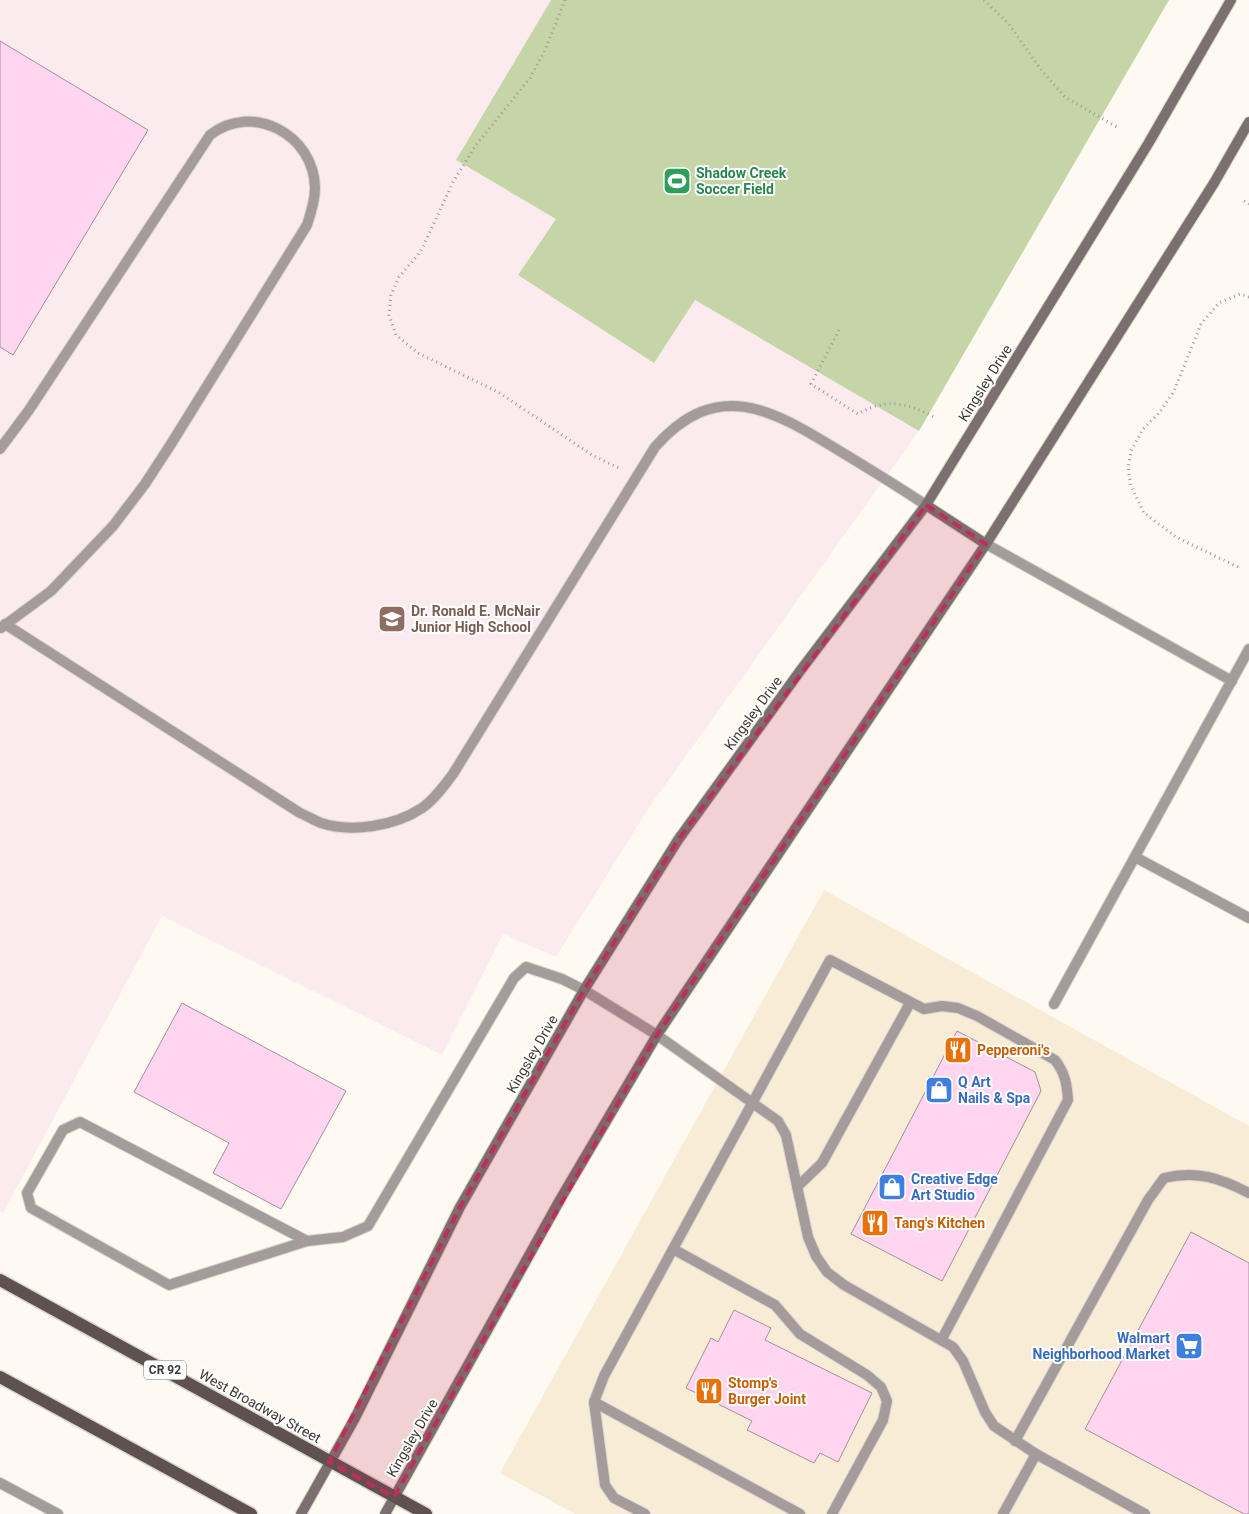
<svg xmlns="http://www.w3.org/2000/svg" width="1249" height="1514" font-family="Roboto,sans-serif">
<rect width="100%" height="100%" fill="#fefaf1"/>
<path fill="#f8ecd7" d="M824,890l425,236v388h-674l-75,-41z"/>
<path fill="#fcebee" d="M0,0h551l-95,160 463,271 -269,375 -94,151 -53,-23 -61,121 -280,-139 -159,297 -3,-1z"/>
<path fill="#c6d5a7" d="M551,0h618l-250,431 -224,-131 -41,63 -136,-88 38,-56 -100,-59z"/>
<g fill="#ffd5ef" stroke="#9f919a">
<path d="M0,41l148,89 -135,225 -13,-8z"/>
<path d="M182,1003l164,88 -65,118 -68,-36 16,-30 -95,-51z"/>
<path d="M957,1031l78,41 6,19 -99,190 -91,-47z"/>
<path d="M1191,1232l58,31v251h-5l-159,-85z"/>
<path d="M734,1310l37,18 -6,12 107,53 -34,69 -18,-9 -6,10 -67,-33 5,-9 -66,-33 25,-50 7,4z"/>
</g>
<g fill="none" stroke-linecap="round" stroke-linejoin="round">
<defs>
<g id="service">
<path d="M0,449l29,-39 181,-275c42,-33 104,-1 105,53 0,12 -4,25 -8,37l-136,219 -26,40 -32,42 -62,65 -50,37"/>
<path d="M986,544l246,137"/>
<path d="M5,624l295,189c7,3 14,7 21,10 31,10 74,3 101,-15 12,-8 22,-22 31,-34l202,-327c62,-70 116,-38 183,3 30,18 59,36 88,55"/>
<path d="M1135,857l114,61"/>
<path d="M1054,1004l195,-355"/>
<path d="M797,1187l25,-24 88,-160"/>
<path d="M307,1241l-138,44 -138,-77 -4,-15 36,-63 17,-8 227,119 36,-4 25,-11 146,-248 12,-11 36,12 22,11 73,45 121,86 8,14 22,102 8,19 11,16 17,13 109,62 10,14 22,51 9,14 42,28 109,60"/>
<path d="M673,1249l102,56 25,29 67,41 14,12 6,14 -4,19 -51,94"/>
<path d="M594,1402l206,112"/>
<path d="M1015,1441l133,-241 16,-22c32,-8 56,0 85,15"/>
<path d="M0,1483l58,31"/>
<path d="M645,1514l-31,-16 -9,-13 -11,-83 10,-26 226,-416 94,49 18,-3 16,2 19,8 78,44c10,13 12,24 13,40l-126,239"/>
<path d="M1003,1514l33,-60"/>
</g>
<g id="secondary">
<path d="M926,505l60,39"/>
<path d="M301,1514l54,-96 105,-211 124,-217 94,-150 122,-169 126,-166 222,-361 83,-144"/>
<path d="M385,1514l176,-316 96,-163 329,-491 228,-361 35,-61"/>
</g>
<g id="primary">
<path d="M0,1280l426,234"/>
<path d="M0,1377l251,137"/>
</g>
</defs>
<use href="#service" stroke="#dbd7cf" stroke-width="12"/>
<use href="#secondary" stroke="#dbd7cf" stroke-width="12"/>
<use href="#primary" stroke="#dbd7cf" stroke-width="15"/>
<g stroke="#9d9a93" stroke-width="3" stroke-dasharray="1 4" stroke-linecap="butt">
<path d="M565,0l-20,50 -15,28 -54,67 -23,37 -32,69 -22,26 -8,18 -2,20 7,20 22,18 80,39 94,63 27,13"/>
<path d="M984,0l24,23 34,48 23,26 52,30"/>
<path d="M1244,201l5,3"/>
<path d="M839,330l-28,54 47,30c30,-17 49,-11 78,4"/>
<path d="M1238,567l-62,-30 -32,-24 -13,-27 -3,-18 3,-17 12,-22 16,-16 15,-22 27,-67 18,-21 21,-9 9,3"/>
</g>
<use href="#service" stroke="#a49c9b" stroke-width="10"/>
<use href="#secondary" stroke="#7b706f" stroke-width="10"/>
<use href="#primary" stroke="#5e514f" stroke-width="12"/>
</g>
<path fill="#bd2e5b" fill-opacity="0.2" stroke="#bd2e5b" stroke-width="4" stroke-dasharray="10 6" stroke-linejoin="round" d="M926,505l60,39 -329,491 -263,462 -65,-35 131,-255 124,-217 94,-150z"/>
<defs>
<symbol id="stadium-square" viewBox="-11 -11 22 22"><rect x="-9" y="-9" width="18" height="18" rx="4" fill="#2e9e5b" stroke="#fff"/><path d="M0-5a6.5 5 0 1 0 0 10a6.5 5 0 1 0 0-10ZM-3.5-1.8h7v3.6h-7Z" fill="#fff"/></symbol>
<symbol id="school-square" viewBox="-11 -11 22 22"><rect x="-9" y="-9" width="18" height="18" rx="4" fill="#8d6e63" stroke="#fff"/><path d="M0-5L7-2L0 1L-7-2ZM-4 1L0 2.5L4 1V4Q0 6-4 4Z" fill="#fff"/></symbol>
<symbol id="restaurant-square" viewBox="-11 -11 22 22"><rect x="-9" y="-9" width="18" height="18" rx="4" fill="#e8710a" stroke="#fff"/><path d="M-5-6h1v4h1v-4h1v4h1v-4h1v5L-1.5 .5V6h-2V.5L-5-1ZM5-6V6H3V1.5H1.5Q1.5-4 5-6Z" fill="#fff"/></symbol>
<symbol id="shop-square" viewBox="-11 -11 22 22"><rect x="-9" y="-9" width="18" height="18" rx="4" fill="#3f7fe0" stroke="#fff"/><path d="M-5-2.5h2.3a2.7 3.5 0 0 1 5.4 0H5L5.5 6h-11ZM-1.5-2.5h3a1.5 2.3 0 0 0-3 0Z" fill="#fff"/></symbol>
<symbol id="supermarket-square" viewBox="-11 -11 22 22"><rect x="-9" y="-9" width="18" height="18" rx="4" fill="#3f7fe0" stroke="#fff"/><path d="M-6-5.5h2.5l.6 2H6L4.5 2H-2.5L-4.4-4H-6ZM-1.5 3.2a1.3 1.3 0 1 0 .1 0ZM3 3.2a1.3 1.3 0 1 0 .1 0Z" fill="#fff"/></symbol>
</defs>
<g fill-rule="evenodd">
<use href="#stadium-square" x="661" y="165" width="32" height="32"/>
<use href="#school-square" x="376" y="603" width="32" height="32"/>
<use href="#restaurant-square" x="942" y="1034" width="32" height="32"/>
<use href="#shop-square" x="923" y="1074" width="32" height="32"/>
<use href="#shop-square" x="876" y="1171" width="32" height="32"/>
<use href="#restaurant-square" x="859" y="1207" width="32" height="32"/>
<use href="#supermarket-square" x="1173" y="1330" width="32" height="32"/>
<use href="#restaurant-square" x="693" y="1375" width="32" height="32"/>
</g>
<g text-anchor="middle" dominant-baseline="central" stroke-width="4" stroke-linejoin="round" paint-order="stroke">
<rect fill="#fff" stroke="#777572" stroke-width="1" x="144" y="1360.5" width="42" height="19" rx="4"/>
<g font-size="12" font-weight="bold" fill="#3d3a35">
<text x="165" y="1370">CR 92</text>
</g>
<g font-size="14" font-weight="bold" fill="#27864d" stroke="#fff" text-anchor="start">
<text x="696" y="173">Shadow Creek<tspan x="696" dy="16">Soccer Field</tspan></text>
</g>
<g font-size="14" fill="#3d3a35" stroke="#fff">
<text transform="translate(985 383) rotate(-58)">Kingsley Drive</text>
<text transform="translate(753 713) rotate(-54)">Kingsley Drive</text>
<text transform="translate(532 1054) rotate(-60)">Kingsley Drive</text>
<text transform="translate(260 1406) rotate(29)">West Broadway Street</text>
<text transform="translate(412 1438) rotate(-60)">Kingsley Drive</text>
</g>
<g font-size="14" font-weight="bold" fill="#785e54" stroke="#fff" text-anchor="start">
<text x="411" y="611">Dr. Ronald E. McNair<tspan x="411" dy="16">Junior High School</tspan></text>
</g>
<g font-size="14" font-weight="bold" fill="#c56008" stroke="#fff" text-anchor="start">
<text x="977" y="1050">Pepperoni's</text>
<text x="894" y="1223">Tang's Kitchen</text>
<text x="728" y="1383">Stomp's<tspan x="728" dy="16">Burger Joint</tspan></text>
</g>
<g font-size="14" font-weight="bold" fill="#366cbe" stroke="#fff" text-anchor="start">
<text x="958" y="1082">Q Art<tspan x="958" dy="16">Nails &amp; Spa</tspan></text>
<text x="911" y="1179">Creative Edge<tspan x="911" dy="16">Art Studio</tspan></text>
<text x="1170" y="1338" text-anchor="end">Walmart<tspan x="1170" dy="16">Neighborhood Market</tspan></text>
</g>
</g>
</svg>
